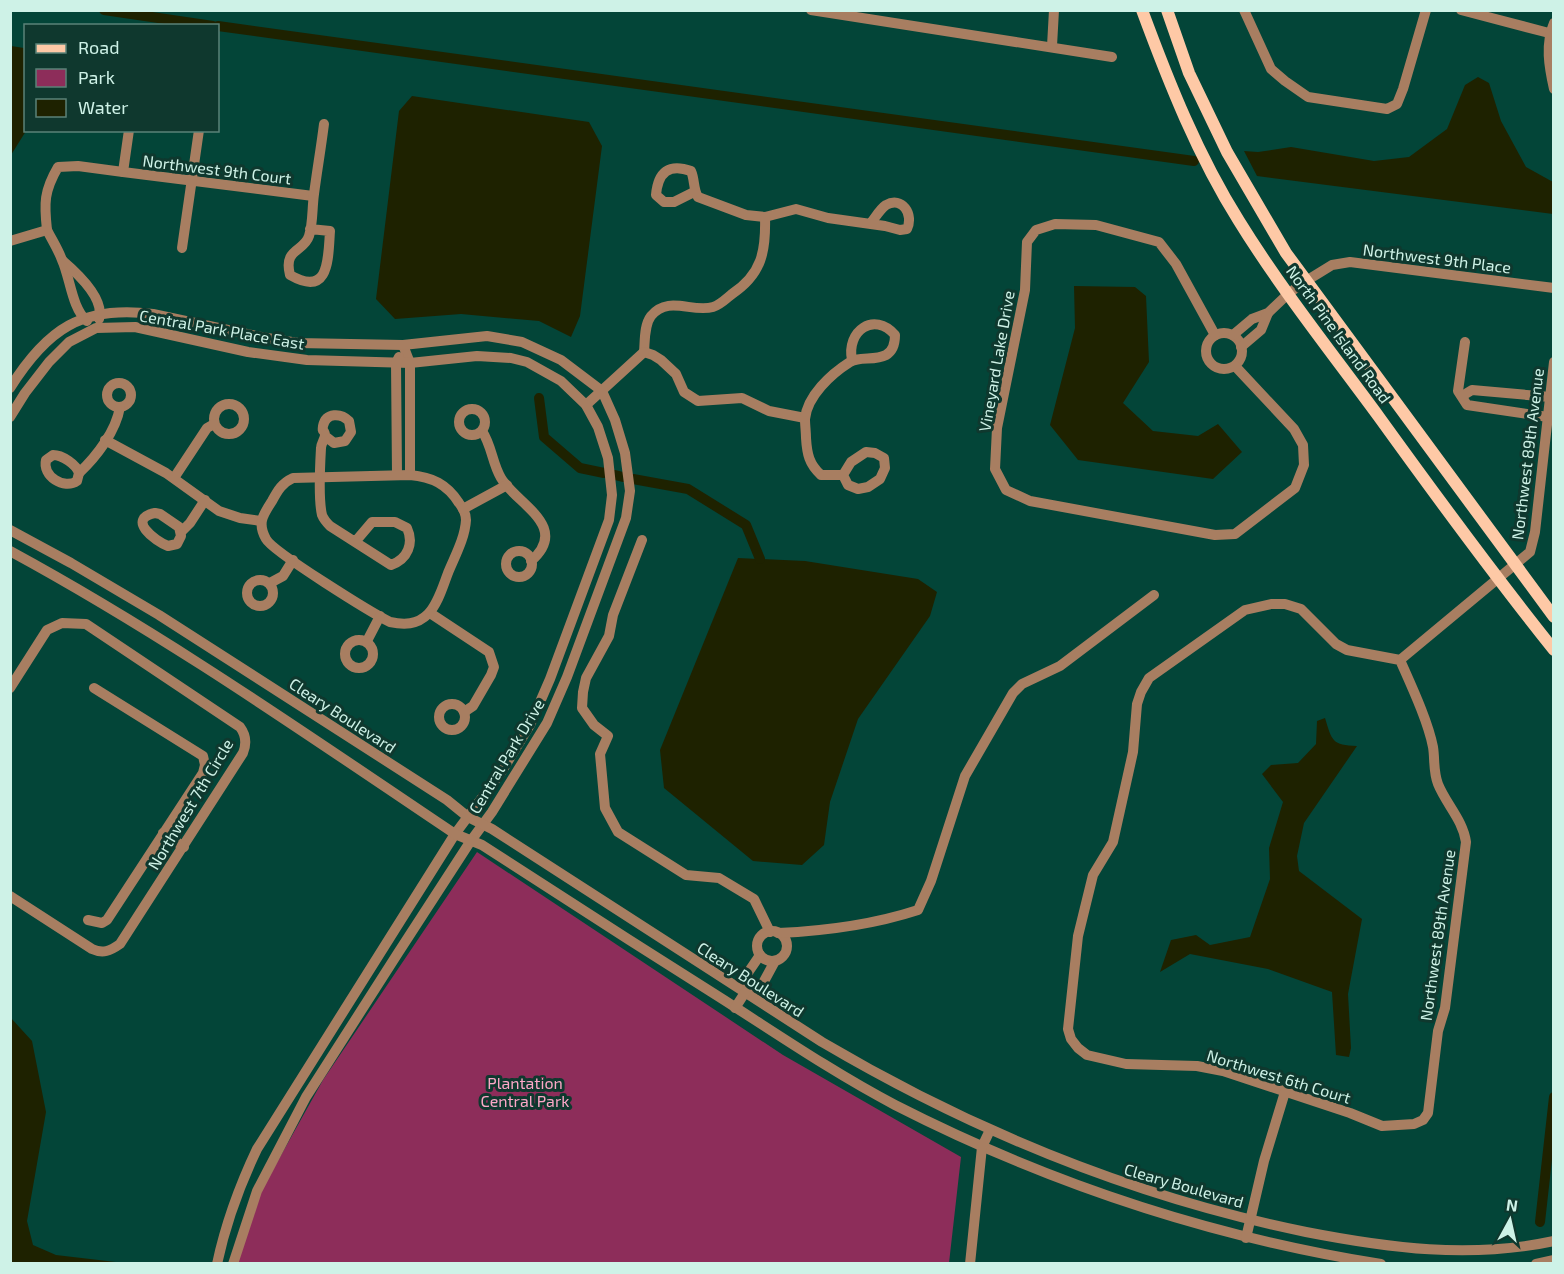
<svg xmlns="http://www.w3.org/2000/svg" width="1564" height="1274" font-family="'Exo 2',sans-serif">
<rect width="100%" height="100%" fill="#034538"/>
<path fill="#8d2d5a" d="M477,852l306,203 178,102 -12,106 -712,1 24,-73 62,-111z"/>
<g fill="#1e2200">
<path d="M11,46l13,2 1,3 1,80 -15,24z"/>
<path d="M1478,77l11,6 12,38 25,46 27,15v32l-296,-38 -13,-25 14,1 33,-5 83,14 35,-4 38,-28 18,-44z"/>
<path d="M412,96l177,26 13,24 -22,170 -9,21 -32,-16 -78,-7 -66,5 -19,-20 23,-188z"/>
<path d="M1074,286l61,1 11,9 3,66 -26,41 30,28 45,5 20,-12 24,28 -29,27 -135,-19 -28,-35 25,-97z"/>
<path d="M738,558l67,3 113,18 19,13 -7,24 -72,103 -28,83 -6,43 -22,20 -49,-4 -89,-73 -4,-38z"/>
<path d="M1325,718c7,23 7,27 32,28l-53,77 -7,33 2,15 63,48 -14,75 3,54 -2,9 -13,-2 -4,-63 -64,-23 -78,-15 -30,18 11,-32 25,-5 14,10 40,-8 20,-58 -1,-31 14,-46 -21,-28 9,-9 27,-2 18,-19 1,-23z"/>
<path d="M11,1018l21,23 14,71 -19,109 6,24 23,10 68,8h-113z"/>
</g>
<g fill="none" stroke-linecap="round" stroke-linejoin="round">
<g stroke="#1e2200" stroke-width="10">
<path d="M104,10l109,16"/>
<path d="M218,26l976,135"/>
<path d="M539,398l5,39 36,31 24,5"/>
<path d="M615,475l8,2"/>
<path d="M633,479l55,10 58,36 14,34"/>
<path d="M1540,1222l14,-125"/>
</g>
<g stroke="#a87e61" stroke-width="10">
<path d="M811,10l301,47"/>
<path d="M1244,10l27,59 14,12 23,16 79,12 10,-5 6,-15 23,-79"/>
<path d="M1461,10l88,23"/>
<path d="M1554,23c-9,21 -5,44 0,66"/>
<path d="M1052,46l2,-36"/>
<path d="M129,130l-6,42 190,24"/>
<path d="M694,192l-20,10h-10l-8,-7c2,-23 13,-32 35,-24 4,9 2,18 7,26l48,18 19,2 31,-8 32,9 57,8 15,4 7,-1c7,-15 -5,-33 -21,-24 -6,4 -11,13 -16,19"/>
<path d="M310,229l20,2c-2,27 0,67 -40,44 -7,-27 14,-23 19,-39 4,-12 3,-28 5,-42 3,-23 7,-46 10,-70"/>
<path d="M47,230c5,10 11,19 15,30 8,17 10,49 25,61"/>
<path d="M10,241l37,-11c-3,-27 -3,-39 11,-63l20,-1 45,6"/>
<path d="M182,248l17,-118"/>
<path d="M63,261c14,12 42,38 36,58"/>
<circle cx="1224" cy="351" r="18"/>
<path d="M1215,335l-39,-71 -17,-22 -63,-17 -41,-1 -19,6 -9,12 -2,48 -28,138 -2,41 11,21 24,11 185,34 20,-1 60,-46 9,-23 -1,-20 -9,-16 -59,-63"/>
<path d="M1233,335l19,-16 16,-6 21,-20 17,-12 26,-16 18,-3 204,26"/>
<path d="M1465,342l-7,49 9,14 81,12"/>
<path d="M403,345l7,18v112"/>
<path d="M1241,347l20,-17 7,-17"/>
<path d="M644,352c1,-11 0,-27 7,-36 17,-21 41,-3 62,-9 7,-2 14,-9 19,-13 30,-20 34,-43 33,-77"/>
<path d="M644,352l9,3 8,5 15,14 8,18 14,9 44,-3 27,13 36,7"/>
<circle cx="119" cy="395" r="12"/>
<path d="M10,388c37,-59 72,-83 143,-74l108,23 37,6 105,2 84,-9 35,6 39,18 41,31 13,29 10,33 5,38 -4,27 -59,159 -20,46 -55,89 -22,30 -72,111 -92,144 -49,94 -24,73"/>
<path d="M1462,396l10,-6 78,7"/>
<circle cx="229" cy="419" r="15"/>
<path d="M586,405l58,-53"/>
<circle cx="472" cy="422" r="13"/>
<path d="M10,417l15,-24 24,-31 20,-20 27,-14 39,-1 113,25 59,8 103,3 67,-7 34,2 16,4 34,19 25,24 12,22 10,31 4,37 -3,25 -59,159 -20,46 -28,46 -47,63 -198,315c-18,38 -31,73 -40,115"/>
<path d="M482,431c10,15 10,32 19,47 15,26 70,48 30,83"/>
<path d="M325,436l9,7 11,-2 6,-9 -2,-11c-8,-8 -23,-9 -26,5 -1,8 1,2 2,9 0,4 -4,8 -4,13 -1,18 -3,50 1,67 2,5 5,8 8,11l61,39c17,-6 23,-22 16,-37l-12,-6h-23l-17,20"/>
<path d="M105,440l61,33 53,38 21,7 21,3"/>
<path d="M53,455c9,0 23,9 26,18l-2,8c-13,9 -35,-5 -31,-21z"/>
<path d="M79,473c18,-17 37,-42 41,-66"/>
<path d="M397,475l-1,-112 3,-6"/>
<path d="M410,475c22,2 37,9 49,28 4,5 7,11 7,17 -1,18 -11,36 -18,53 -5,13 -10,31 -20,41 -11,11 -24,11 -38,8 -18,-9 -117,-70 -124,-83 -9,-16 -3,-24 6,-38 6,-11 10,-18 21,-23z"/>
<path d="M843,475l8,-13 15,-10 9,1 9,5 1,10 -5,11 -12,8 -10,2 -10,-4 -5,-10h-22c-12,-11 -14,-21 -15,-37 0,-6 -1,-13 -1,-19 2,-23 26,-45 45,-57 9,-6 25,-1 36,-7 7,-4 9,-12 9,-20 -21,-24 -49,-4 -43,25"/>
<path d="M174,478l33,-50 7,-4"/>
<path d="M463,509l44,-24"/>
<path d="M155,513l5,1 19,13 2,9 -4,8 -9,2c-13,-5 -42,-27 -13,-33z"/>
<path d="M10,530l61,33 88,52 288,185 21,17 24,12 330,213c151,89 312,155 484,190 82,16 164,27 248,9"/>
<path d="M181,532l9,-9 15,-23"/>
<path d="M642,540l-29,75 -4,21 -23,42 -3,14 -1,16 12,17 14,11 -8,18 5,54 13,24 68,43 33,3 35,21 16,33"/>
<path d="M10,551c155,84 299,185 445,283l27,11c80,52 161,104 242,155 56,36 112,74 171,105 153,78 316,132 486,159"/>
<circle cx="519" cy="564" r="13"/>
<circle cx="260" cy="593" r="13"/>
<path d="M270,583l13,-7 10,-16"/>
<path d="M430,613l59,39 5,15 -3,8 -18,31 -9,6"/>
<circle cx="359" cy="654" r="14"/>
<path d="M367,641l13,-25"/>
<path d="M1400,660l-53,-10 -11,-6 -35,-35 -16,-5h-14l-26,6 -96,68 -8,14 -4,12 -4,48 -20,90 -20,33 -15,61 -10,93 3,10 7,9 9,7 39,9 71,2 26,5 127,42 32,13 32,-2 9,-4 5,-7 10,-82 7,-23 21,-166c-3,-22 -20,-38 -28,-58 -5,-13 -3,-25 -5,-37 -5,-26 -22,-62 -33,-87l130,-108 5,-20 19,-170"/>
<path d="M10,688l37,-58 15,-7 24,1 154,103c6,8 7,16 3,26l-123,191c-10,7 -17,10 -28,5l-82,-53"/>
<circle cx="452" cy="717" r="13"/>
<path d="M163,833l21,14"/>
<path d="M88,920l14,3 5,-3 96,-147 2,-8 -2,-9 -109,-68"/>
<circle cx="772" cy="946" r="15"/>
<path d="M778,933c47,-2 94,-8 140,-23l13,-29 34,-105 48,-83 9,-9 38,-18 94,-71"/>
<path d="M748,988l-3,-11 15,-22"/>
<path d="M735,1008l13,-20 14,-3 13,-24"/>
<path d="M1246,1238l18,-77 21,-69"/>
<path d="M970,1264l12,-117 8,-17"/>
<path d="M1536,1264l18,-4"/>
</g>
<g stroke="#fec9a6" stroke-width="12">
<path d="M1142,10c27,73 56,146 97,211 42,68 93,132 140,196 57,79 114,157 175,233"/>
<path d="M1167,10l22,63 38,79 59,101 268,364"/>
</g>
</g>
<g text-anchor="middle" dominant-baseline="central" stroke-width="6" stroke-linejoin="round" paint-order="stroke">
<g font-size="16" fill="#cef2e7" stroke="#0f382e">
<text transform="translate(217 169) rotate(7)">Northwest 9th Court</text>
<text transform="translate(1437 258) rotate(7)">Northwest 9th Place</text>
<text transform="translate(222 329) rotate(10)">Central Park Place East</text>
<text transform="translate(1339 334) rotate(54)">North Pine Island Road</text>
<text transform="translate(996 361) rotate(-80)">Vineyard Lake Drive</text>
<text transform="translate(1527 454) rotate(-83)">Northwest 89th Avenue</text>
<text transform="translate(343 715) rotate(33)">Cleary Boulevard</text>
<text transform="translate(506 756) rotate(-59)">Central Park Drive</text>
<text transform="translate(190 804) rotate(-59)">Northwest 7th Circle</text>
<text transform="translate(1437 935) rotate(-82)">Northwest 89th Avenue</text>
<text transform="translate(751 979) rotate(33)">Cleary Boulevard</text>
<text transform="translate(1279 1076) rotate(17)">Northwest 6th Court</text>
<text transform="translate(1184 1185) rotate(16)">Cleary Boulevard</text>
</g>
<g font-size="16" fill="#fca7c7" stroke="#0f382e">
<text x="525" y="1082">Plantation<tspan x="525" dy="18">Central Park</tspan></text>
</g>
</g>
<rect width="1564" height="1274" fill="none" stroke="#cef2e7" stroke-width="24"/>
<rect x="24" y="24" width="195" height="108" fill="#0f382e" stroke="#5b8278" stroke-width="1.5"/>
<rect x="36" y="44" width="30" height="9" fill="#fec9a6" stroke="#5b8278" stroke-width="1.5"/>
<text x="78" y="54" font-size="18" fill="#cef2e7">Road</text>
<rect x="36" y="69" width="30" height="18" fill="#8d2d5a" stroke="#5b8278" stroke-width="1.5"/>
<text x="78" y="84" font-size="18" fill="#cef2e7">Park</text>
<rect x="36" y="99" width="30" height="18" fill="#1e2200" stroke="#5b8278" stroke-width="1.5"/>
<text x="78" y="114" font-size="18" fill="#cef2e7">Water</text>
<g transform="translate(1510 1220) rotate(8)" stroke="#0f382e" stroke-width="4.5" paint-order="stroke">
<path d="M0-4.5L10 22L0 15L-10 22Z" fill="#cef2e7"/>
<text y="-9" font-size="16" font-weight="bold" text-anchor="middle" fill="#cef2e7">N</text>
</g>
</svg>
